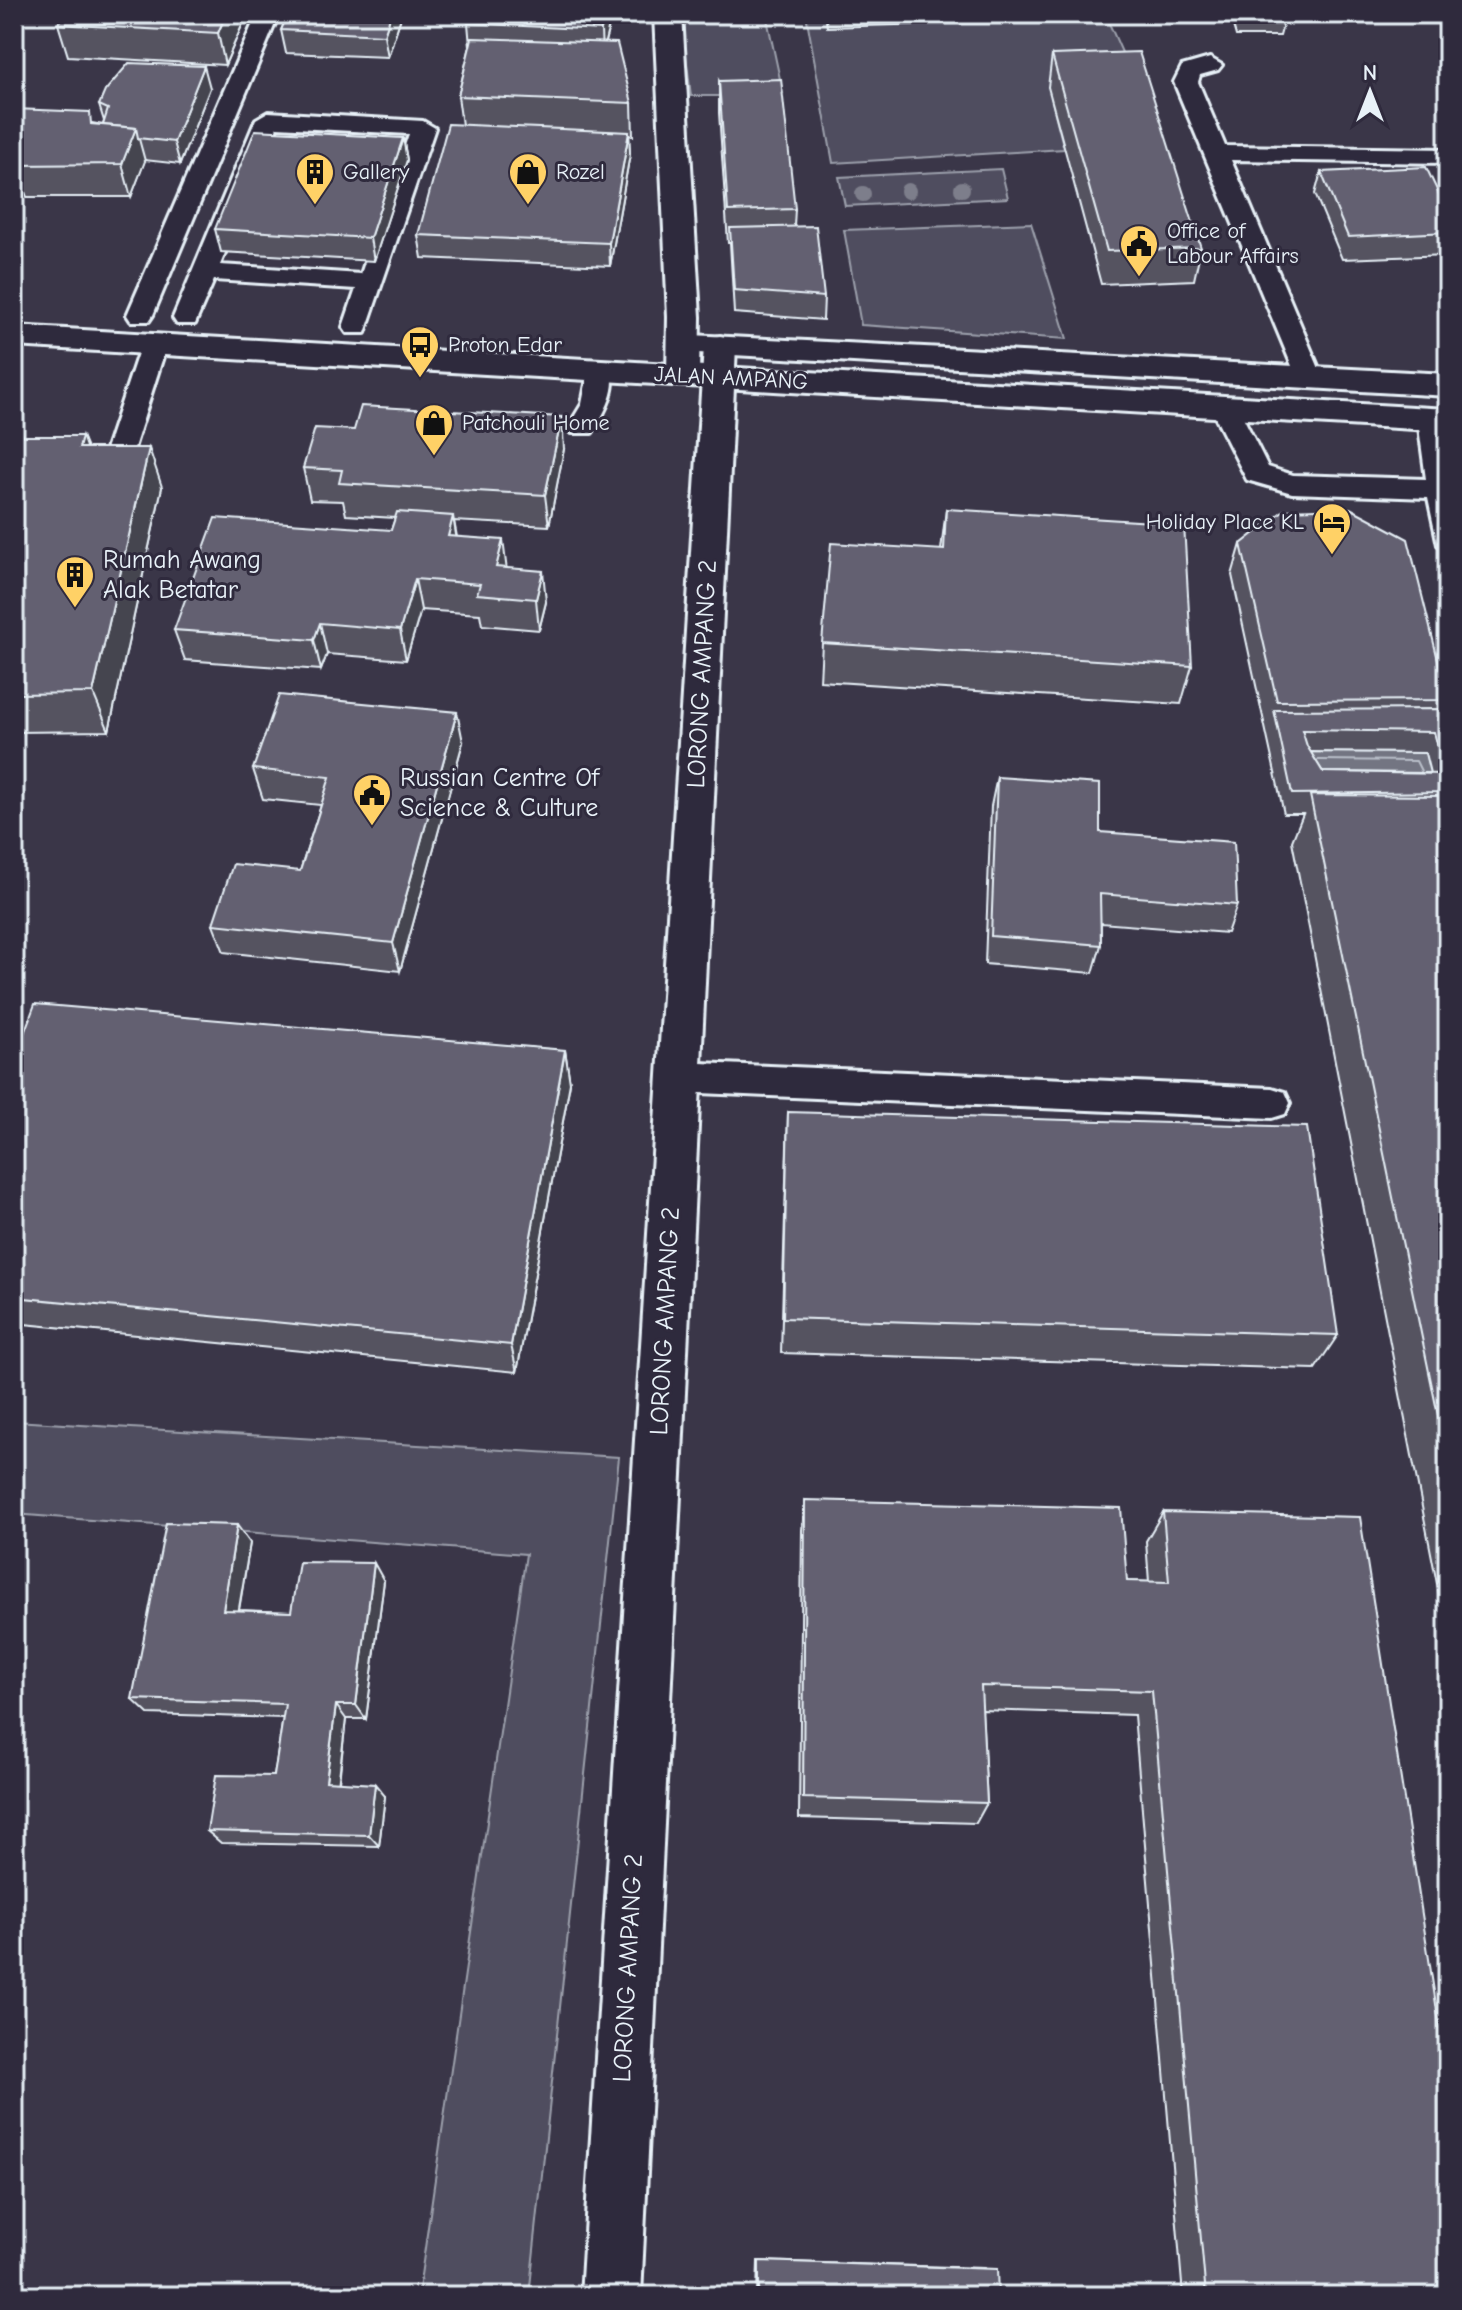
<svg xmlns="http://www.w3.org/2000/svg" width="1462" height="2310" font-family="'Comic Neue',sans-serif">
<rect width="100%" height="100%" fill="#3a3648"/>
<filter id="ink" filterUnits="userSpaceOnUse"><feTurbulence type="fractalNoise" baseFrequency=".0125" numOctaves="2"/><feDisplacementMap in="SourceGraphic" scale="16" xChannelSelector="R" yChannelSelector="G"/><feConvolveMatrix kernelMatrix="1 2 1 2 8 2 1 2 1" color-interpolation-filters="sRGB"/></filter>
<g filter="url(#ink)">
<g fill="#504e5f" stroke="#9ca0ac" stroke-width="2">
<path d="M681,14h85l17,79 -14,3h-78z"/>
<path d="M806,14h299l35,79 -89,5 13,51 -231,14z"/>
<path d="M1001,169l7,29 -163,8 -6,-29z"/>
<path d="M1031,223l36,116 -206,-14 -17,-95z"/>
<path d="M14,1421l605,36 -90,839h-111l108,-742 -512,-40z"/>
</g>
<path fill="#737482" stroke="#a2a6b1" stroke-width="2" d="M1294,752l131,1 10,41 -121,-2z"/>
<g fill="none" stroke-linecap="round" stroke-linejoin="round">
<path stroke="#b9bfc9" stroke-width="2" d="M1318,760l98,1 5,10"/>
<defs>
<g id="service">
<path d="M257,14h22l-126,301 -4,6h-18l-4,-6z"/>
<path d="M1210,58l12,7 -4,5 -18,5 -2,7 27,64 223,3v14l-217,-3 92,218 -4,6h-18l-4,-6 -123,-296 8,-16z"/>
<path d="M268,112l155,9 12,7 -70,205h-18l-4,-6 13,-38 -142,-9 -19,44h-18l-4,-6 83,-199zM277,127l132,7 -48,140 -141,-9z"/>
<path d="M154,336l9,2 4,6 -40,126 -4,7h-20l-4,-7 42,-126 4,-6z"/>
<path d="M599,362l9,2c14,21 -5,51 -16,69h-20l-4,-6 14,-23 8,-40z"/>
<path d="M1224,398l10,3 4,6 30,60 25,8 133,4 -8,-59 4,-6h20l6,23v111l-10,-3 -10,-47 -136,-5 -45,-13 -37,-73 4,-6z"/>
<path d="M678,1062l594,26 13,4 5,11 -5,11 -13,4 -594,-26 -12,-5 -6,-10 6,-10z"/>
</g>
<g id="minor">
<path d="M654,14h28l18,303 -1,58 -4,7 -12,3 -12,-3 -4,-7 1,-58z"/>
<path d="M720,336l11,3 5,7 -95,1950h-60l123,-1950 5,-7z"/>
</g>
<g id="secondary">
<path d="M14,326l1434,83v22l-1434,-85z"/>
<path d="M691,335l757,39v22l-768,-44 -5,-7 5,-7z"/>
</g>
</defs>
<use href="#service" stroke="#e8f1f8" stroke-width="6"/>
<use href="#minor" stroke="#e8f1f8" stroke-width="6"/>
<use href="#secondary" stroke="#e8f1f8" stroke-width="6"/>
<use href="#service" fill="#2f2a3d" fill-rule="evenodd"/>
<use href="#minor" fill="#2f2a3d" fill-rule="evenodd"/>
<use href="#secondary" fill="#2f2a3d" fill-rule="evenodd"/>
</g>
<g fill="#7d7e8b">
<circle cx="962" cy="189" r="8"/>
<circle cx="908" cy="191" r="8"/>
<circle cx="863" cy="194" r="8"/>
</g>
<g fill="#555361" stroke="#e8f1f8" stroke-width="2" fill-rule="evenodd">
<path d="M247,14l-22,51 -157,-9 -10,-32z"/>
<path d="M288,14h114l-14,43 -102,-4 -5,-23z"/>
<path d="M471,14h141l-7,28 27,61 1,33 -4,-1 1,19 -20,112 -188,-8 -4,-23 44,-110 -4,-29 12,-50 -2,-23z"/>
<path d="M825,14h210l-1,7 -207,6z"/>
<path d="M1154,14h132l-6,22h-44l-6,-21z"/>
<path d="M1052,55l149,193 -7,32 -93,4 -53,-197z"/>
<path d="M719,81l76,128 -1,17 30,71 -1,23 -89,-7 -4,-70h-2l-9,-130z"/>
<path d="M210,88l-30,76 -35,-4 -14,37h-104l-6,-15 -7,3v-76l89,16 1,-4 -5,-16z"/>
<path d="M403,138l4,22 -33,101 -153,-9 -6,-23z"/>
<path d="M1321,172l127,60v23l-106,4 -27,-65z"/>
<path d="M14,412l9,24h59l5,12 75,39 -53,244 -95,1z"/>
<path d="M564,449l-15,77 -95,-5 3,16 50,31 39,34 -7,28 -57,-5 -2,-11 -59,-4 -15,50 -79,-6 -6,16 -136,-10 -11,-30 217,-100 4,-12 -49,-3 -3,-14 -33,-1 -7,-32z"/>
<path d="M946,509l246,157 -11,38 -361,-23 2,-38 119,-93z"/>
<path d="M1241,544l207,154 -4,11 4,13v918l-156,-799 11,-27h-19l-52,-239zM1310,752l115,1 5,20 -107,-1z"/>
<path d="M463,742l-63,229 -176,-19 -11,-28 87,-53 21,-66 -58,-6 -10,-30z"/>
<path d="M997,777l240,128 -10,28 -126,-10v22l-8,28 -108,-9 6,-158z"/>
<path d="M565,1050l5,33 -53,289 -503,-49v-263z"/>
<path d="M788,1112l550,223 -23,34 -534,-16z"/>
<path d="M805,1500l322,81 22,1 -3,-41 17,-29 285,784h-265l-49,-581 -152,-5 5,93 -11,20 -177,-5 3,-288z"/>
<path d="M250,1543l-11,67 52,2 93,-31 -18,138h-20l-7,63 46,14 -6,50 -158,-3 -14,-12 67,-55 9,-58 -135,-4 -16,-15z"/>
<path d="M758,2261l226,7 14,28h-241z"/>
</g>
<g fill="#45444f" stroke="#e8f1f8" stroke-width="2">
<path d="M226,14h21l-22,51 -7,-32z"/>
<path d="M391,14h11l-14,43 -4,-22z"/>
<path d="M605,14h7l-10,39 -1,-23z"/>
<path d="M204,66l6,22 -30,76 -6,-22z"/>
<path d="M136,128l9,33 -14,36 -9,-33z"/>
<path d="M629,132l1,22 -20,112 -1,-23z"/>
<path d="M403,138l4,22 -33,101 -4,-23z"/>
<path d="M25,143l-9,22 5,17 -7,3v-37z"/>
<path d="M14,412l12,31 -12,25z"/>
<path d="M562,417l2,32 -15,77 -4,-31z"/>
<path d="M82,436l14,39 -17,-27z"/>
<path d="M149,448l13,39 -53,244 -16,-38z"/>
<path d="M453,516l5,31 -10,-11z"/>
<path d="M503,540l4,31 -6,27 -5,-31z"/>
<path d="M543,571l3,31 -7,28 -3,-31z"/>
<path d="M415,579l6,31 -15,50 -6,-30z"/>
<path d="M320,623l7,31 -6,16 -7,-30z"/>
<path d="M457,712l6,30 -63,229 -7,-28z"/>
<path d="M565,1050l5,33 -53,289 -6,-27z"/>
<path d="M237,1525l13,18 -14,83 -13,-16z"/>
<path d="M374,1563l10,18 -18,138 -10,-14z"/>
<path d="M336,1705l10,14 -9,75 -11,-13z"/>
<path d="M375,1784l10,12 -6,50 -10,-11z"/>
</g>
<g fill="#636171" stroke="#e8f1f8" stroke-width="2" fill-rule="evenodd">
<path d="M63,14h163l-8,19 -160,-9z"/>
<path d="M288,14h103l-7,21 -103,-5z"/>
<path d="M471,14h134l-4,16 -133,-7z"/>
<path d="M472,38l145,5 15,60 -174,-7z"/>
<path d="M1139,52l62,196 -94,3 -55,-196z"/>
<path d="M129,63l75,3 -30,76 -36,-4 -2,-10 -33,-3 5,-16 -9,-4 6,-14z"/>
<path d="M781,79l14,130 -67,2 -9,-130z"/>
<path d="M14,109l76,3 1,12 45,4 -14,36 -106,1 9,-22 -11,5z"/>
<path d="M448,124l181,8 -20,111 -191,-8z"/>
<path d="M255,130l148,8 -33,100 -155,-9z"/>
<path d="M1426,167l22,46v19l-100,5 -27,-65z"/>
<path d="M816,226l8,71 -90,-7 -4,-62z"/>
<path d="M361,406l201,11 -17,78 -206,-12 3,-13 -39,-2 12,-40 39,2z"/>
<path d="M14,436h68l-3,12h70l-56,245 -79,1z"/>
<path d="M1350,508l58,31 40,161 -171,1 -36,-157 43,-34z"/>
<path d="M946,509l238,15 8,142 -370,-23 9,-100 113,7z"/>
<path d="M397,512l56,4 -5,20 55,4 -7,27 47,4 -7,28 -59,-5 3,-10 -65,-5 -15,51 -80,-7 -6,17 -140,-10 41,-112 176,12z"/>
<path d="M279,695l178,17 -64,231 -180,-19 20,-60 67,7 30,-94 -77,-8z"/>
<path d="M1444,709l4,13v70l-156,2 -18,-84zM1302,730l132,2 11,42 -122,-2 -16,-26z"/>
<path d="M997,777l103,7v48l134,10 3,63 -137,-11 1,51 -110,-9z"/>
<path d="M1310,795l138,1v668z"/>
<path d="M35,1004l530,46 -54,295 -497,-48v-237z"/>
<path d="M788,1112l519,15 31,208 -555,-17z"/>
<path d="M805,1500l316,8 6,73 42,1 -6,-70 197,5 88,564v215h-242l-54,-605 -171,-5 6,117 -184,-5z"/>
<path d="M166,1523l71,2 -14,85 68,2 8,-50 75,1 -18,142h-20l-10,76 49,3 -6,51 -162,-4 9,-56 58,1 11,-72 -153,-5z"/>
<path d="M759,2261l238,8 1,27h-239z"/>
</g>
</g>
<defs>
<symbol id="building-pin" viewBox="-11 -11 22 30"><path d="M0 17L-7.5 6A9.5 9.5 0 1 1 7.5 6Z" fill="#ffd166" stroke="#2f2a3d"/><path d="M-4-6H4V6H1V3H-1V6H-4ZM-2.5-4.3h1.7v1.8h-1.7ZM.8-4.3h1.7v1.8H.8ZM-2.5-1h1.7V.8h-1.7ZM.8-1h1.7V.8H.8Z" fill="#111"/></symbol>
<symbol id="shop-pin" viewBox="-11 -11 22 30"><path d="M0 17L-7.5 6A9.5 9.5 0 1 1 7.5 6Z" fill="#ffd166" stroke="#2f2a3d"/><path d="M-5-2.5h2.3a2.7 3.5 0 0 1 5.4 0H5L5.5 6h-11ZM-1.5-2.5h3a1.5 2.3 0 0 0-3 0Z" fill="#111"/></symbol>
<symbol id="civic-pin" viewBox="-11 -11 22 30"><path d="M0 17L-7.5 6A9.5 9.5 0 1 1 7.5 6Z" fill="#ffd166" stroke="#2f2a3d"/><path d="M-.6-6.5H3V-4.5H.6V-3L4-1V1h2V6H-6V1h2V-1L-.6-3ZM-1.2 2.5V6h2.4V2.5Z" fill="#111"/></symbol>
<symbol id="bus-pin" viewBox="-11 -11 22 30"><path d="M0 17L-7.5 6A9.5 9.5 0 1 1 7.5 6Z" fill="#ffd166" stroke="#2f2a3d"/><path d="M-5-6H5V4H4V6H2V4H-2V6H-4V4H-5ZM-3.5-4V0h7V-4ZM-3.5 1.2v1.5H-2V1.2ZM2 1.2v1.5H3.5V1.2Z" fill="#111"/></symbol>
<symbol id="hotel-pin" viewBox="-11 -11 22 30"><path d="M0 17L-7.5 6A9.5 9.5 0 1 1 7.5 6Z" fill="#ffd166" stroke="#2f2a3d"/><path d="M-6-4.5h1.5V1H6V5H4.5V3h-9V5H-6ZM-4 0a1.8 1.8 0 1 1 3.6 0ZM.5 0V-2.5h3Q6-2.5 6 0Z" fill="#111"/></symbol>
</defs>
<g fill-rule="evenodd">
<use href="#building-pin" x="293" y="150" width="44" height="60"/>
<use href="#shop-pin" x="506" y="150" width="44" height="60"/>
<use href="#civic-pin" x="1117" y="222" width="44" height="60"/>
<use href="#bus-pin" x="398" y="323" width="44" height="60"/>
<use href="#shop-pin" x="412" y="401" width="44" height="60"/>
<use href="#hotel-pin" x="1310" y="500" width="44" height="60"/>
<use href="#building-pin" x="53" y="553" width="44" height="60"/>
<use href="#civic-pin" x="350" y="771" width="44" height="60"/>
</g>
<g text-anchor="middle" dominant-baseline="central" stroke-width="6" stroke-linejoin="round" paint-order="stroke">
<g font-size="22" fill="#e8f1f8" stroke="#2f2a3d" text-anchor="start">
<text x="343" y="172">Gallery</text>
<text x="556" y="172">Rozel</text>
<text x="1167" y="231">Office of<tspan x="1167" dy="25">Labour Affairs</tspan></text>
<text x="448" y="345">Proton Edar</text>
<text x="462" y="423">Patchouli Home</text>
<text x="1304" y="522" text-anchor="end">Holiday Place KL</text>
</g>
<g font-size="22" fill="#e8f1f8" stroke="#2f2a3d">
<text transform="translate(731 378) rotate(3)">JALAN AMPANG</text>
</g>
<g font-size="26" fill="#e8f1f8" stroke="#2f2a3d" text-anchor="start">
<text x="103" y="560">Rumah Awang<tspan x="103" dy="30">Alak Betatar</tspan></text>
<text x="400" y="778">Russian Centre Of<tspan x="400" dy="30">Science &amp; Culture</tspan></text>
</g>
<g font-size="26" fill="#e8f1f8" stroke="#2f2a3d">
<text transform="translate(702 674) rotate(-87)">LORONG AMPANG 2</text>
<text transform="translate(665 1321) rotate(-87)">LORONG AMPANG 2</text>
<text transform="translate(628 1968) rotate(-87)">LORONG AMPANG 2</text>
</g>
</g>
<rect width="1462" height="2310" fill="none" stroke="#2f2a3d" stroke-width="48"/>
<rect x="24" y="24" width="1414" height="2262" fill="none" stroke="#e8f1f8" stroke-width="3" filter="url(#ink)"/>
<g transform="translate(1370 92)" stroke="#2f2a3d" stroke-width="6" paint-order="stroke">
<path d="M0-6L14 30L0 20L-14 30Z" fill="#e8f1f8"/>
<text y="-12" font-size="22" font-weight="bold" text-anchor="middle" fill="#e8f1f8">N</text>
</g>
</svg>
